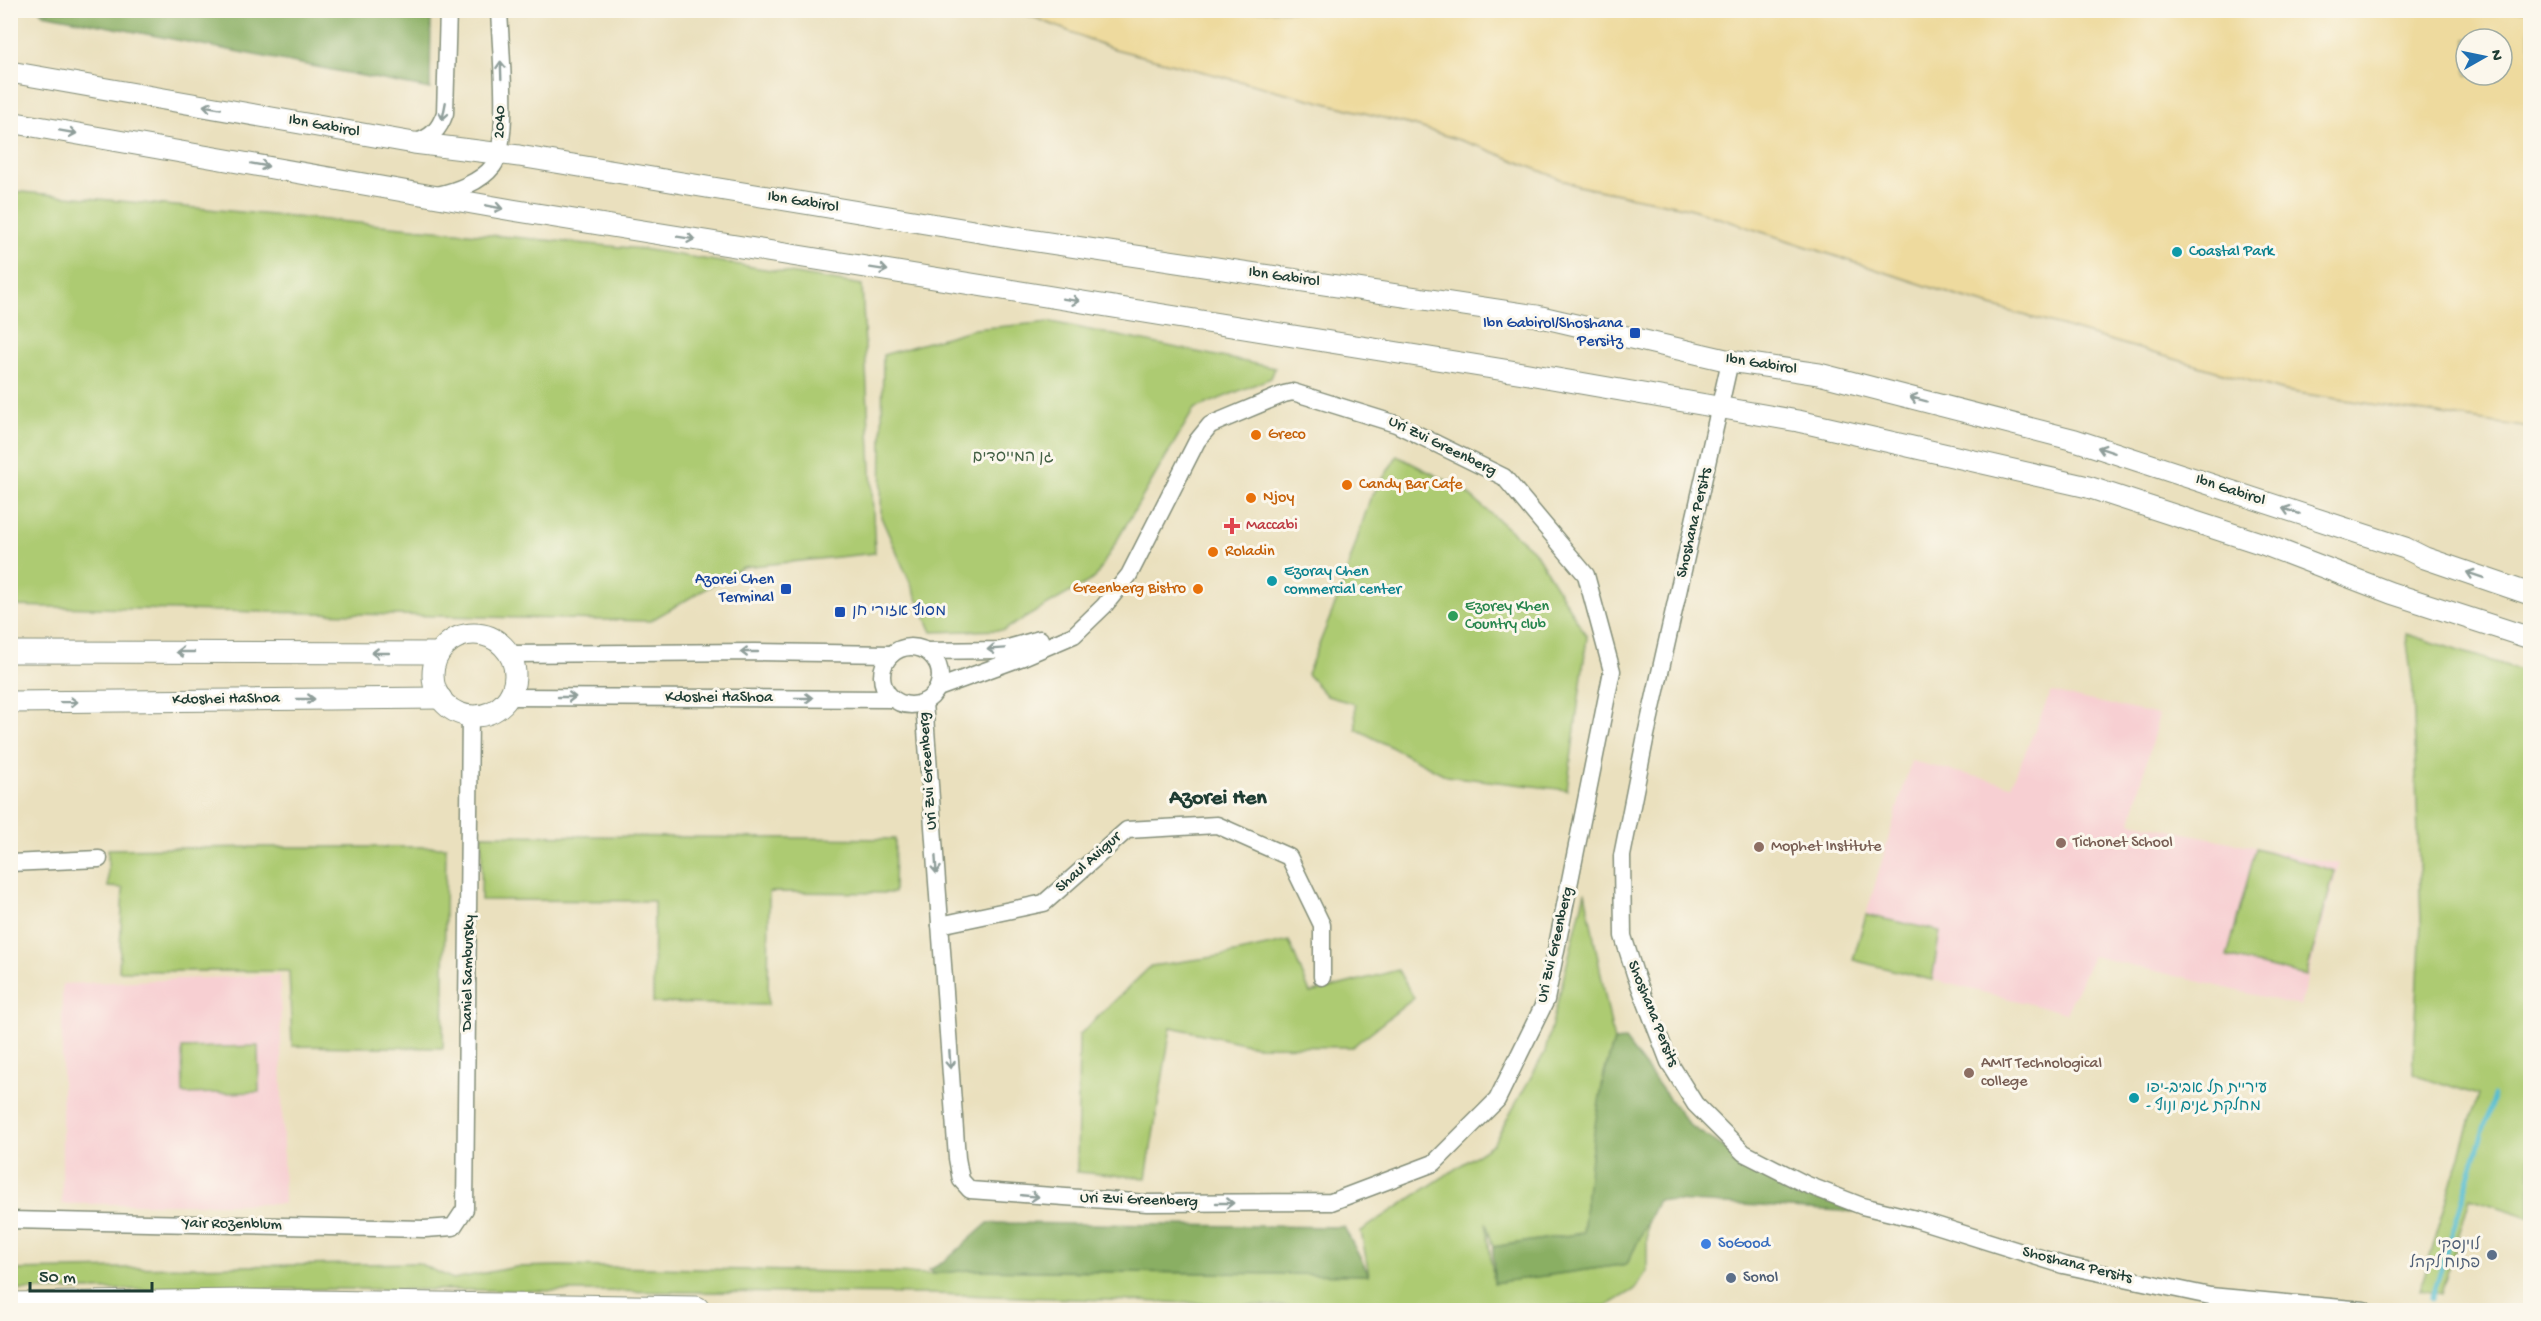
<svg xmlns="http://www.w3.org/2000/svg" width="2541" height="1321" font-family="'Gochi Hand','Playpen Sans Hebrew',sans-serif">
<rect width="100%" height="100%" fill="#fbf7ec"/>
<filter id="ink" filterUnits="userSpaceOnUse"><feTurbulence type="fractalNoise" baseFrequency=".0167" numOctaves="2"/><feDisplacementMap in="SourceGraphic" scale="12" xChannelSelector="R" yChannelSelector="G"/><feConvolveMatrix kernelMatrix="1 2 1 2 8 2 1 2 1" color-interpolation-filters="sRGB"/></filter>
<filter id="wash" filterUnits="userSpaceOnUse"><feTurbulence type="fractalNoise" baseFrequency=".008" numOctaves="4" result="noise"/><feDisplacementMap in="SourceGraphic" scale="24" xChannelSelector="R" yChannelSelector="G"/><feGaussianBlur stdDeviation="1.35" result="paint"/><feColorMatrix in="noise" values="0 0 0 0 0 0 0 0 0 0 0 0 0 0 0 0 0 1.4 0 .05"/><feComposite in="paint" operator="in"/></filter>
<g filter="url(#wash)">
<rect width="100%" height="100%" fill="#eae0be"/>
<g fill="#f7cfd2">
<path d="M2051,692l108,23 -28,107 208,42 -39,142 -207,-50 -27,57 -213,-53 58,-199 100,24z"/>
<path d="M280,975l4,229h-222v-220z"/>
</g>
<g fill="#adcb72" stroke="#668453" stroke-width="1.5">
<path d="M11,191l631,58 220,36 13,268 -132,14 -93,54 -639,-15z"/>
<path d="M1051,322l224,46 -4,10 -77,31 -99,169 -91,52 -72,2 -51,-115 2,-162 91,-26z"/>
<path d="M1397,456l64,32 74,64 52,85 -20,153 -120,-14 -91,-47 -1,-25 -28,-8 -20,-22 32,-79 31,-96z"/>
<path d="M2406,634l124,39v544l-60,-19 -29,96 -21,-4 58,-195 -65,-21 8,-151 -8,-233z"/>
<path d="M482,835l413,4 -1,54 -125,-1 -1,113 -115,-2 1,-102 -173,-1z"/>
<path d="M267,847h179l-3,201 -151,-2 -3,-75h-170l4,-83 -15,-1v-38z"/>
<path d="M2256,848l79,23 -29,105 -79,-19z"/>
<path d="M1585,892l29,149 -10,32 -12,78 -9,82 -90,14 -7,-25 8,61 133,-19 20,-42v49l-13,19 -27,16 -220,4 -454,-16 -601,-5 -321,1 -1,-20 408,-7 35,16 63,-12 44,-1 372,8 37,-4 400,5 -8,-44 132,-87 52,-92z"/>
<path d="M1866,915l74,16 -8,49 -79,-20z"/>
<path d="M1289,941l21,52 88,-23 16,28 -62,49 -96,-1 -85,-19 -25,151 -69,-6 2,-137 72,-69 70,-10z"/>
<path d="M258,1046l1,46 -76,2 -1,-46z"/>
</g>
<g fill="#8aaf64" stroke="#54764c" stroke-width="1.5">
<path d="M40,11h391l-1,78 -387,-75z"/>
<path d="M1625,1040l64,85 94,61 75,26 -200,-12 -31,64 -133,19 -1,-36 90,-14c7,-65 11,-131 31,-192z"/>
<path d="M988,1223l356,4 25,48 -400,-5 -36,4 -4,-4 15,-8z"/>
</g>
<path fill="#eeda9e" stroke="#868c69" stroke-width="1.5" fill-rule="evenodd" d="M1018,11h1512v417l-245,-37 -328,-95 -268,-88 -111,-22 -97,-39 -62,-20 -308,-79zM2466,39h36v36h-36z"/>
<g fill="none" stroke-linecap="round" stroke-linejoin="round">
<path stroke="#56bed2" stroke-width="4.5" d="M2432,1299l62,-204"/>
</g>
</g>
<g filter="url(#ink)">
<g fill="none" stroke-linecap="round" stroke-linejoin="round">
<defs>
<g id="minor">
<path d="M414,143c18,-6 25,-13 31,-30l3,-103"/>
<path d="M437,195c19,-4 44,-13 56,-29 18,-24 7,-123 6,-156"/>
<path d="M1730,361l-84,374 -24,121 1,80 12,38 34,88 26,42 49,49 61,31 57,22 54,13 147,46 147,31 154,14"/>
<circle cx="911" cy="676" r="29"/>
<path d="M926,651l75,-1 39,-11"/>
<path d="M509,654l246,-2 137,2"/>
<path d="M508,697l385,2"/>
<path d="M924,702l33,456 4,22 9,10 177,13 184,-1 103,-39 63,-63 49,-100 66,-329 -26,-96 -82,-98 -108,-53 -103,-32 -9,2 -74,31 -13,16 -68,134 -25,31 -30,29 -51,22 -85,31"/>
<path d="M10,863l89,-4"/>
<path d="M940,925l104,-22 83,-73 90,-5 72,32 33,68v52"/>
<path d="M10,1220l415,9 28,-2 12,-18 5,-494"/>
</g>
<g id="tertiary">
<path d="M10,72l404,71 105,13 497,82 521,78 193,45 89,13 256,66 330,108 20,10 105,36"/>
<path d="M10,122l502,88 1011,163 275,48 290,66 175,57 128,49 139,45"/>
<circle cx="474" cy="675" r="41"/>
<path d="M10,652l429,1"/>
<path d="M10,702l431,-4"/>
</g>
<path id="trunk" d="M10,1306l234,-3 452,7"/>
</defs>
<use href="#minor" stroke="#848e79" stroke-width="19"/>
<use href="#tertiary" stroke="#848e79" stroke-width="23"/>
<use href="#trunk" stroke="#848e79" stroke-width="29"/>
<use href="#minor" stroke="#fff" stroke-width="16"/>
<use href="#tertiary" stroke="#fff" stroke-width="21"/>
<use href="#trunk" stroke="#fff" stroke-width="27"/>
</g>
<defs><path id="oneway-shaft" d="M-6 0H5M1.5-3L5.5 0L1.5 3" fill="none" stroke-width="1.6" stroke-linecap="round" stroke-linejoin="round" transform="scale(1.5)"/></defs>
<g stroke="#8f9e9a">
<use href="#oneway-shaft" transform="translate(501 70) rotate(-92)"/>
<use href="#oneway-shaft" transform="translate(212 107) rotate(-170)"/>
<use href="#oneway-shaft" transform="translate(444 111) rotate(101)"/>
<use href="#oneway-shaft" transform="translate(68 132) rotate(10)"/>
<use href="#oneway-shaft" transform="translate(260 165) rotate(10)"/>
<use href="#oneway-shaft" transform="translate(494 207) rotate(11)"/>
<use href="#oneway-shaft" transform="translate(686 238) rotate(9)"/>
<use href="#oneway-shaft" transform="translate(879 269) rotate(9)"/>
<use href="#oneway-shaft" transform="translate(1071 300) rotate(9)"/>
<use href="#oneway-shaft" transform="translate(1918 399) rotate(-165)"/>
<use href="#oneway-shaft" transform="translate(2106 450) rotate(-162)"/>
<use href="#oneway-shaft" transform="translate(2291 511) rotate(-162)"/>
<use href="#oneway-shaft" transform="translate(2475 575) rotate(-161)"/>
<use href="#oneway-shaft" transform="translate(996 649) rotate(176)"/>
<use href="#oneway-shaft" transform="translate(185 652) rotate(-180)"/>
<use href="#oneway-shaft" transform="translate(749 652) rotate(180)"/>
<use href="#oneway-shaft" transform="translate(380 653) rotate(-180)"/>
<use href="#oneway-shaft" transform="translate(567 697)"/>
<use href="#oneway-shaft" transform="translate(804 698)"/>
<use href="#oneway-shaft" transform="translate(306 699)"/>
<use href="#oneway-shaft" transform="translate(69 702) rotate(-1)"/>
<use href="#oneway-shaft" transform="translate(936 865) rotate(86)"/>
<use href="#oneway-shaft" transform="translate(950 1060) rotate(86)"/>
<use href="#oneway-shaft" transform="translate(1030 1196) rotate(5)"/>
<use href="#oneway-shaft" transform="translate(1225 1203)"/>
</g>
</g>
<g fill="#0f9aa8" stroke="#fbf7ec" stroke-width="2">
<circle cx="2177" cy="252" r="6"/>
<circle cx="1272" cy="581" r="6"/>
<circle cx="2134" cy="1098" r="6"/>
</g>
<g fill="#1a4fb4" stroke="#fbf7ec" stroke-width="2">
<rect x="1629" y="327" width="12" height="12" rx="3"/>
<rect x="780" y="583" width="12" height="12" rx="3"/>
<rect x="834" y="606" width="12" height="12" rx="3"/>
</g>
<g fill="#e8710a" stroke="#fbf7ec" stroke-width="2">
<circle cx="1256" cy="435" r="6"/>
<circle cx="1347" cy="485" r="6"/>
<circle cx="1251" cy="498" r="6"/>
<circle cx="1213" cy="552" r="6"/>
<circle cx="1198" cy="589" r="6"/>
</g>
<path fill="#e0444e" stroke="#fbf7ec" stroke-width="2" d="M1229 517h6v6h6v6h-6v6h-6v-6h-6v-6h6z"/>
<circle fill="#2e9e5b" stroke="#fbf7ec" stroke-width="2" cx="1453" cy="616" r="6"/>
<g fill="#8d6e63" stroke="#fbf7ec" stroke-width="2">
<circle cx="2061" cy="843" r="6"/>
<circle cx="1759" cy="847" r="6"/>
<circle cx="1969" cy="1073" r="6"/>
</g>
<circle fill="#3f7fe0" stroke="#fbf7ec" stroke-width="2" cx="1706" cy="1244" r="6"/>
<g fill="#5c6f8a" stroke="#fbf7ec" stroke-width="2">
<circle cx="2492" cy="1255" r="6"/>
<circle cx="1731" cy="1278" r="6"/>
</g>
<g text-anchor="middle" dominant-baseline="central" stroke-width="6" stroke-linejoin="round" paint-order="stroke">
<g font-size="16" fill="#1f3d34" stroke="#fbf7ec">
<text transform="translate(501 122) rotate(-88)">2040</text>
<text transform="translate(324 127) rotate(10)">Ibn Gabirol</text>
<text transform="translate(803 203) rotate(9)">Ibn Gabirol</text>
<text transform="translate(1284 278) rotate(8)">Ibn Gabirol</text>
<text transform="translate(1761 365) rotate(9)">Ibn Gabirol</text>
<text transform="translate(1442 447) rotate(26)">Uri Zvi Greenberg</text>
<text transform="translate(2230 491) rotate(18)">Ibn Gabirol</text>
<text transform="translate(1695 523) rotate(-77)">Shoshana Persits</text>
<text x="719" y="698">Kdoshei HaShoa</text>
<text transform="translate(226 700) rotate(-1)">Kdoshei HaShoa</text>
<text transform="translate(929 771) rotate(-94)">Uri Zvi Greenberg</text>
<text transform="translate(1089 863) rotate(-42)">Shaul Avigur</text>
<text transform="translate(1556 945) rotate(-77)">Uri Zvi Greenberg</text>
<text transform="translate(469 973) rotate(-89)">Daniel Sambursky</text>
<text transform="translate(1652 1014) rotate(68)">Shoshana Persits</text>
<text transform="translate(1139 1201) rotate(2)">Uri Zvi Greenberg</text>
<text transform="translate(232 1225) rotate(1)">Yair Rozenblum</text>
<text transform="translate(2077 1266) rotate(14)">Shoshana Persits</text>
</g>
<g font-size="16" fill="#0d838f" stroke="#fbf7ec" text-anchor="start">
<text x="2189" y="252">Coastal Park</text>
<text x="1284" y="572">Ezoray Chen<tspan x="1284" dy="18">commercial center</tspan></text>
<text x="2146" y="1089">עיריית תל אביב-יפו<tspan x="2146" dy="18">- מחלקת גנים ונוף</tspan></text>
</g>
<g font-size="16" fill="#164399" stroke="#fbf7ec" text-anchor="end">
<text x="1623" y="324">Ibn Gabirol/Shoshana<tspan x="1623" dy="18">Persitz</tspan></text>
<text x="774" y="580">Azorei Chen<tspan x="774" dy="18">Terminal</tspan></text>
<text x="852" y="612" text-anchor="start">מסוף אזורי חן</text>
</g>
<g font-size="16" fill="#c56008" stroke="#fbf7ec" text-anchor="start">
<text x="1268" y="435">Greco</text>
<text x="1359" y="485">Candy Bar Cafe</text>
<text x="1263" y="498">Njoy</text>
<text x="1225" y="552">Roladin</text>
<text x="1186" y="589" text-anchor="end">Greenberg Bistro</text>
</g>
<g font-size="16" fill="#426044" stroke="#fbf7ec">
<text x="1013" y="458">גן המייסדים</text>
</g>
<g font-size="16" fill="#be3a42" stroke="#fbf7ec" text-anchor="start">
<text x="1246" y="526">Maccabi</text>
</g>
<g font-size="16" fill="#27864d" stroke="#fbf7ec" text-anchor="start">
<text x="1465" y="607">Ezorey Khen<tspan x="1465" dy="18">Country club</tspan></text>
</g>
<g font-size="16" fill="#785e54" stroke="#fbf7ec" text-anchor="start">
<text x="2073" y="843">Tichonet School</text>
<text x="1771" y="847">Mophet Institute</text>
<text x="1981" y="1064">AMIT Technological<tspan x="1981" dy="18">college</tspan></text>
</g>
<g font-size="16" fill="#366cbe" stroke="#fbf7ec" text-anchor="start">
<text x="1718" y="1244">SoGood</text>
</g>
<g font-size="16" fill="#4e5e75" stroke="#fbf7ec" text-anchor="end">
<text x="2480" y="1246">לוינסקי<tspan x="2480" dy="18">פתוח לקהל</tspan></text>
<text x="1743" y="1278" text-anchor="start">Sonol</text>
</g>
<g font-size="22" font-weight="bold" fill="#1f3d34" stroke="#fbf7ec">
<text x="1218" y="799">Azorei Hen</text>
</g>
</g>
<rect width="2541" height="1321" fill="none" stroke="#fbf7ec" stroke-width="36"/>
<g transform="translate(2484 57) rotate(81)"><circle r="28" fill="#fbf7ec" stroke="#a3ada2" stroke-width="1.5"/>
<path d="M0-4.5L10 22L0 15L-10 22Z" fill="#1f6fb2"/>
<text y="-9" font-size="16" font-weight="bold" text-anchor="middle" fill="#1f3d34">N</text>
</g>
<path d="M30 1282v9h122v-9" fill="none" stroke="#1f3d34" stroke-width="3"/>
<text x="39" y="1282" font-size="18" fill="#1f3d34" stroke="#fbf7ec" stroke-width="4.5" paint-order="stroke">50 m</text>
</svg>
